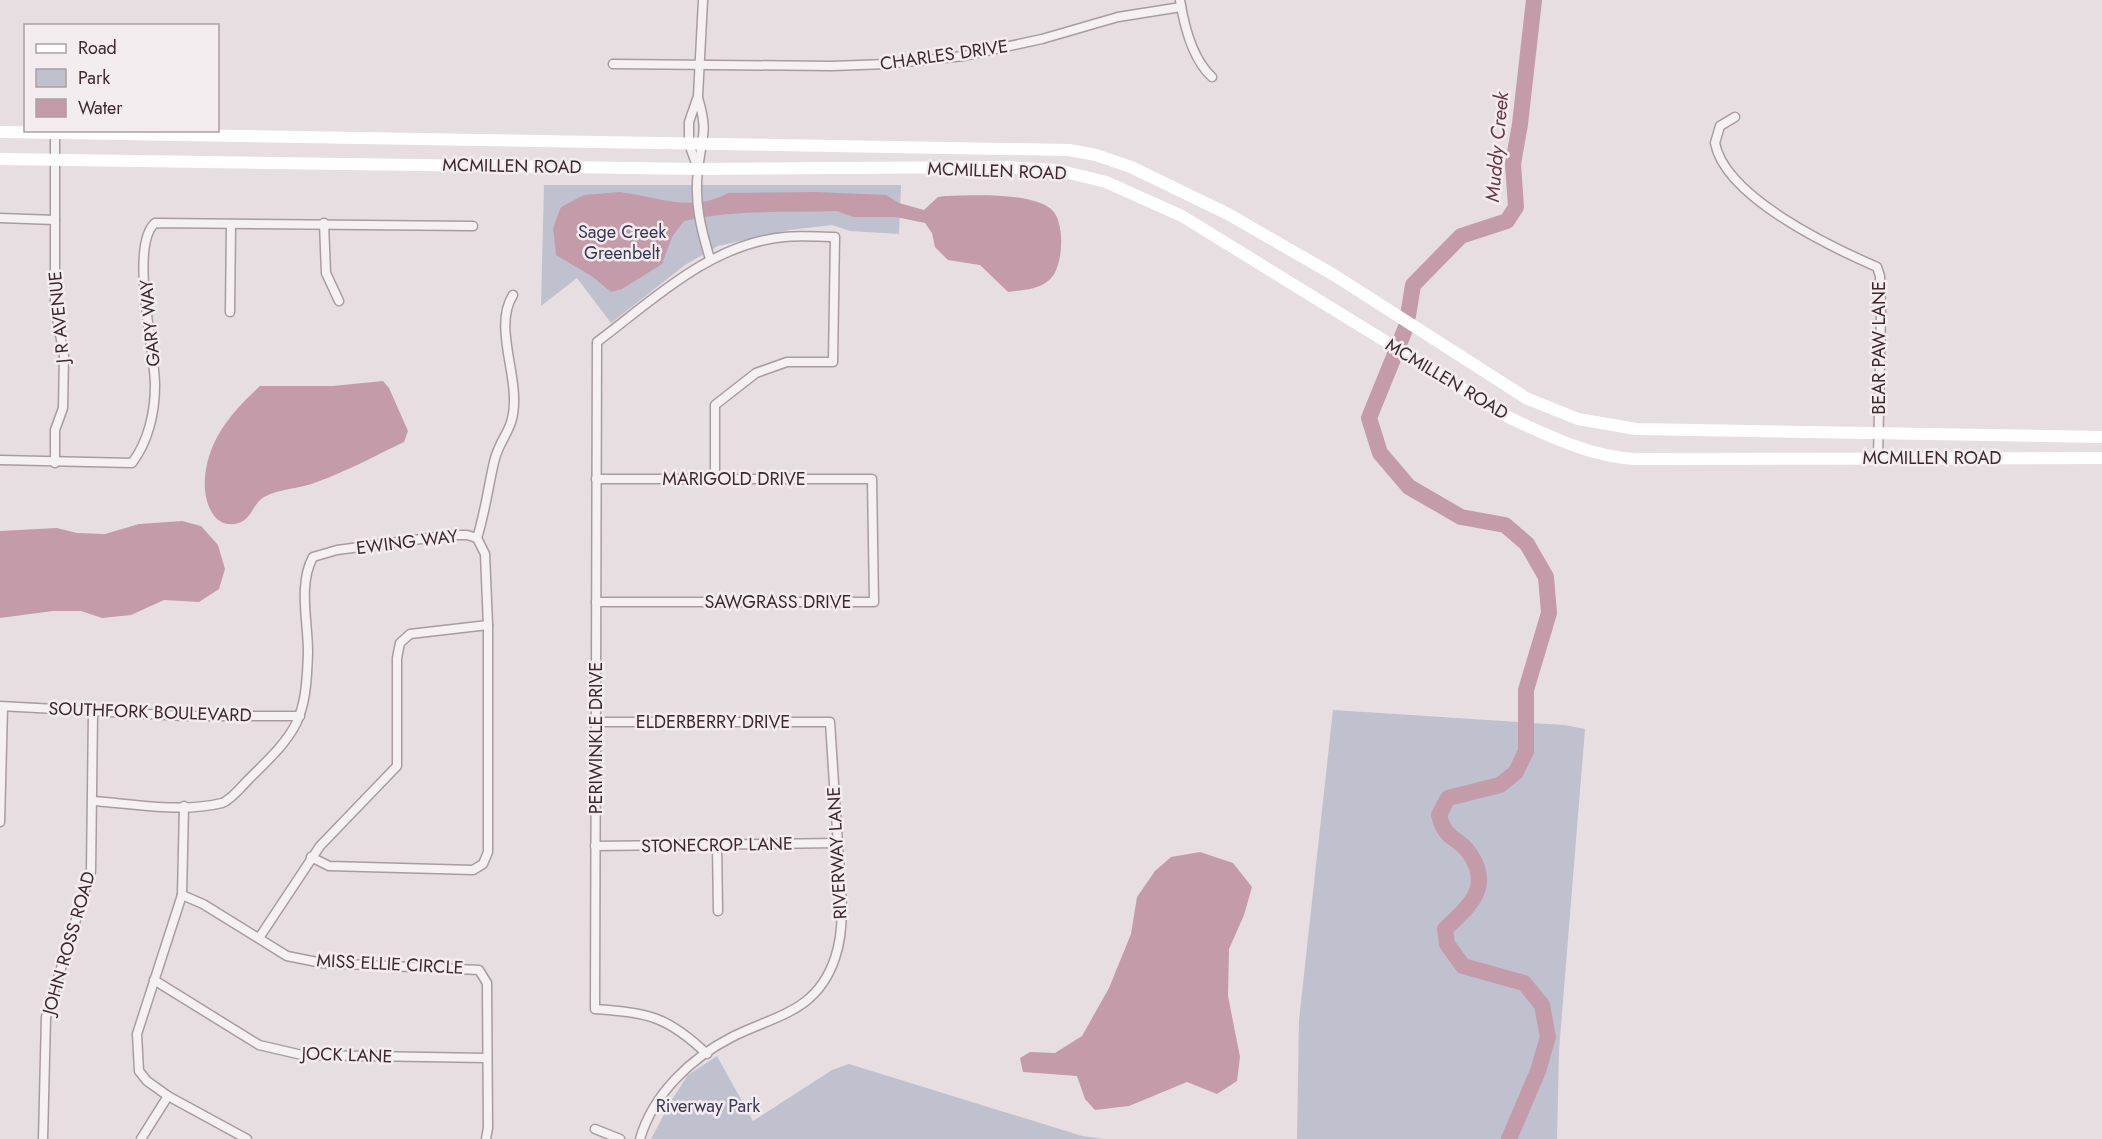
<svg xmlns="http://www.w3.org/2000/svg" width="2102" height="1139" font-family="Jost,sans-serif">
<rect width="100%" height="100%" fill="#e6dee0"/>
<g fill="#bfc1cf">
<path d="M544,185h357l-2,49 -49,-3 -18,-6 -43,5 -71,16 -33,19 -74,58 -34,-45 -36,28z"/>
<path d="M1333,710l231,15 21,4 -26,321 -2,89h-260l2,-119z"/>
<path d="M717,1056l36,65 79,-51 17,-6 233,72 22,3h-453l20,-38 17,-26z"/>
</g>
<g fill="#c49ba9">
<path d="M620,192c38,5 72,21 108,1l88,-1 70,3 13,8 25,7 14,-13 7,-1c26,-1 85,-4 106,13 15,12 13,61 -3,72 -11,9 -27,9 -40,11l-28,-27 -32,-5 -13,-13 -3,-14 -7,-10 -29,-6h-43l-16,-6c-50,2 -104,-2 -153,10l-12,16 -10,27 -40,25 -11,3 -18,-15 -37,-22 -3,-27 8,-21 23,-12z"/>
<path d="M383,381l6,7 19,43 -4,11c-29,14 -57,29 -87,40 -17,7 -36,6 -53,15 -12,7 -12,24 -29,27 -25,4 -32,-29 -30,-47 4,-39 27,-65 55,-91h73z"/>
<path d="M182,521l19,5 17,19 7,24 -6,20 -20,13 -35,-2 -33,15 -29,3 -21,-7h-28l-53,7v-87l57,-3 20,5 28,1 34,-10z"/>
<path d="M1200,852l33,11 19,24 -8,28 -15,34 -1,47 12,61 -3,24 -20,13 -30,-12 -58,24 -34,4 -10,-11 -8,-23 -54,-4 -3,-14 10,-6 25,1 27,-17 27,-48 22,-54 6,-37 18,-26 16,-14z"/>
</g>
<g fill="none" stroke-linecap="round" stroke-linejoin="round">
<g stroke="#c49ba9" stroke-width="16">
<path d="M1408,316l5,-31 48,-49 46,-15 9,-14 -3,-43 7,-40 14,-124"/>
<path d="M1406,327l-37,91 11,35 29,34 52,30 44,8 22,19 19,33 3,36 -23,77v61l-10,21 -16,13 -52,13 -9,17c6,26 19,21 31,39 23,34 -2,53 -25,75l2,15 16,22 61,17 18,22 6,32 -10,34 -29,68"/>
</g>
<defs>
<g id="street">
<path d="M1180,0c4,25 12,59 32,77"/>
<path d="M613,64l219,2 55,-2 77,-8 78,-17 76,-22 63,-10"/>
<path d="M698,98c11,36 3,39 0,73 -4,31 3,58 12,88"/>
<path d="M1735,117l-15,9 -5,17c10,54 116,104 162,124l3,9 1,36 -3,146"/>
<path d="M698,169l-9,-25v-22l9,-26 5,-96"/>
<path d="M0,218l55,2"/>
<path d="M324,223l2,50 13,28"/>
<path d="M230,312l1,-88"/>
<path d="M0,460l132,3c16,-21 23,-50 23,-78 0,-35 -26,-139 0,-162l318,3"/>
<path d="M55,463v-33l8,-22 1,-52 -9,-49v-174"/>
<path d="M477,538c8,-25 11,-50 17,-76 6,-26 21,-31 20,-64 0,-32 -19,-75 -1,-103"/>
<path d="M596,602h278l-2,-123h-276"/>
<path d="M0,706l184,10h116"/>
<path d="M596,722h234c3,41 5,82 8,123 2,36 9,78 -3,113 -18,54 -59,57 -103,79 -41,21 -79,57 -92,102"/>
<path d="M94,801c40,3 88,12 128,2 9,-3 20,-17 27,-24 49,-48 57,-58 59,-127 0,-30 -10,-68 5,-95l24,-7 115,-15h15l10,3 8,16 3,71v227l-5,12 -10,6 -144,-4 -18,-9"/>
<path d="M184,806l-2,89 -45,139 2,37 8,10 21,15 79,43"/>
<path d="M0,822l3,-115"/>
<path d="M717,845l1,66"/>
<path d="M595,846l243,-3"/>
<path d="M182,895l21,9 84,52 35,7 157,7 8,13 1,145 -2,11"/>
<path d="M259,938l61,-92 77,-80v-108l3,-15 10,-9 78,-9"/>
<path d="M154,980l105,65 43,10 185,3"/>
<path d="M707,1054c-40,-38 -58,-41 -112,-45l2,-667c56,-42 113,-98 187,-105 16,-2 34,0 51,0l-2,125h-46l-31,11 -41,32v74"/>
<path d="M595,1129l25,10"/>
<path d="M43,1139l3,-122 45,-146 2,-159"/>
<path d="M141,1139l27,-43"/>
</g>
</defs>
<use href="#street" stroke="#a99ca0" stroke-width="11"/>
<use href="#street" stroke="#f5f0f1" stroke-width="8"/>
<g stroke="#fff" stroke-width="12">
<path d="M0,132l1069,18 27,5 35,12 97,47 106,61 192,123 52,21 58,10 466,8"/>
<path d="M0,159l698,10 305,-2 54,3 49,12 76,34 328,202c39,18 81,39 125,41l467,-1"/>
</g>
</g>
<g text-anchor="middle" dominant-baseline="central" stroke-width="5" stroke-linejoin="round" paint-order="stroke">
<g font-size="18" fill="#3c282d" stroke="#f4edef">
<text transform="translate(944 55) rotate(-8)">CHARLES DRIVE</text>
<text transform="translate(512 166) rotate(1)">MCMILLEN ROAD</text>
<text transform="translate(997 171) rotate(2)">MCMILLEN ROAD</text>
<text transform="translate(59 317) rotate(-95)">J R AVENUE</text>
<text transform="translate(150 323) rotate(-95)">GARY WAY</text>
<text transform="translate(1879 348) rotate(-90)">BEAR PAW LANE</text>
<text transform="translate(1447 379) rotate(31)">MCMILLEN ROAD</text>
<text x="1932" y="458">MCMILLEN ROAD</text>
<text x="734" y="479">MARIGOLD DRIVE</text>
<text transform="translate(407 542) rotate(-7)">EWING WAY</text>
<text x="778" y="602">SAWGRASS DRIVE</text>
<text transform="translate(150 712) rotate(2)">SOUTHFORK BOULEVARD</text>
<text x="713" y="722">ELDERBERRY DRIVE</text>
<text transform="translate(596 738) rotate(-90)">PERIWINKLE DRIVE</text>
<text transform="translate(717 845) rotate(-1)">STONECROP LANE</text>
<text transform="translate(837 853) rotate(-93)">RIVERWAY LANE</text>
<text transform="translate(69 943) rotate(-74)">JOHN ROSS ROAD</text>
<text transform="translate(390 964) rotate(3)">MISS ELLIE CIRCLE</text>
<text transform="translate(347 1055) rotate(2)">JOCK LANE</text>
</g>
<g font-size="18" fill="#373856" stroke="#f4edef">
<text x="622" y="232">Sage Creek<tspan x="622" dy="21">Greenbelt</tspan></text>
<text x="708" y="1106">Riverway Park</text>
</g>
<g font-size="20" font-style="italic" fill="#6c3647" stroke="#f4edef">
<text transform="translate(1497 147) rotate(-85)">Muddy Creek</text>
</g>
</g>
<rect x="24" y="24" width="195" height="108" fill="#f4edef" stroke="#aa9ea1" stroke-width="1.5"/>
<rect x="36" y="44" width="30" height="9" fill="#ffffff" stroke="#aa9ea1" stroke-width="1.5"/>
<text x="78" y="54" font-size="18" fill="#3c282d">Road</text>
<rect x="36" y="69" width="30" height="18" fill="#bfc1cf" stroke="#aa9ea1" stroke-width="1.5"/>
<text x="78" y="84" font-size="18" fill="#3c282d">Park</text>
<rect x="36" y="99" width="30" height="18" fill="#c49ba9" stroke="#aa9ea1" stroke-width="1.5"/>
<text x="78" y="114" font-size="18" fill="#3c282d">Water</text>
</svg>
